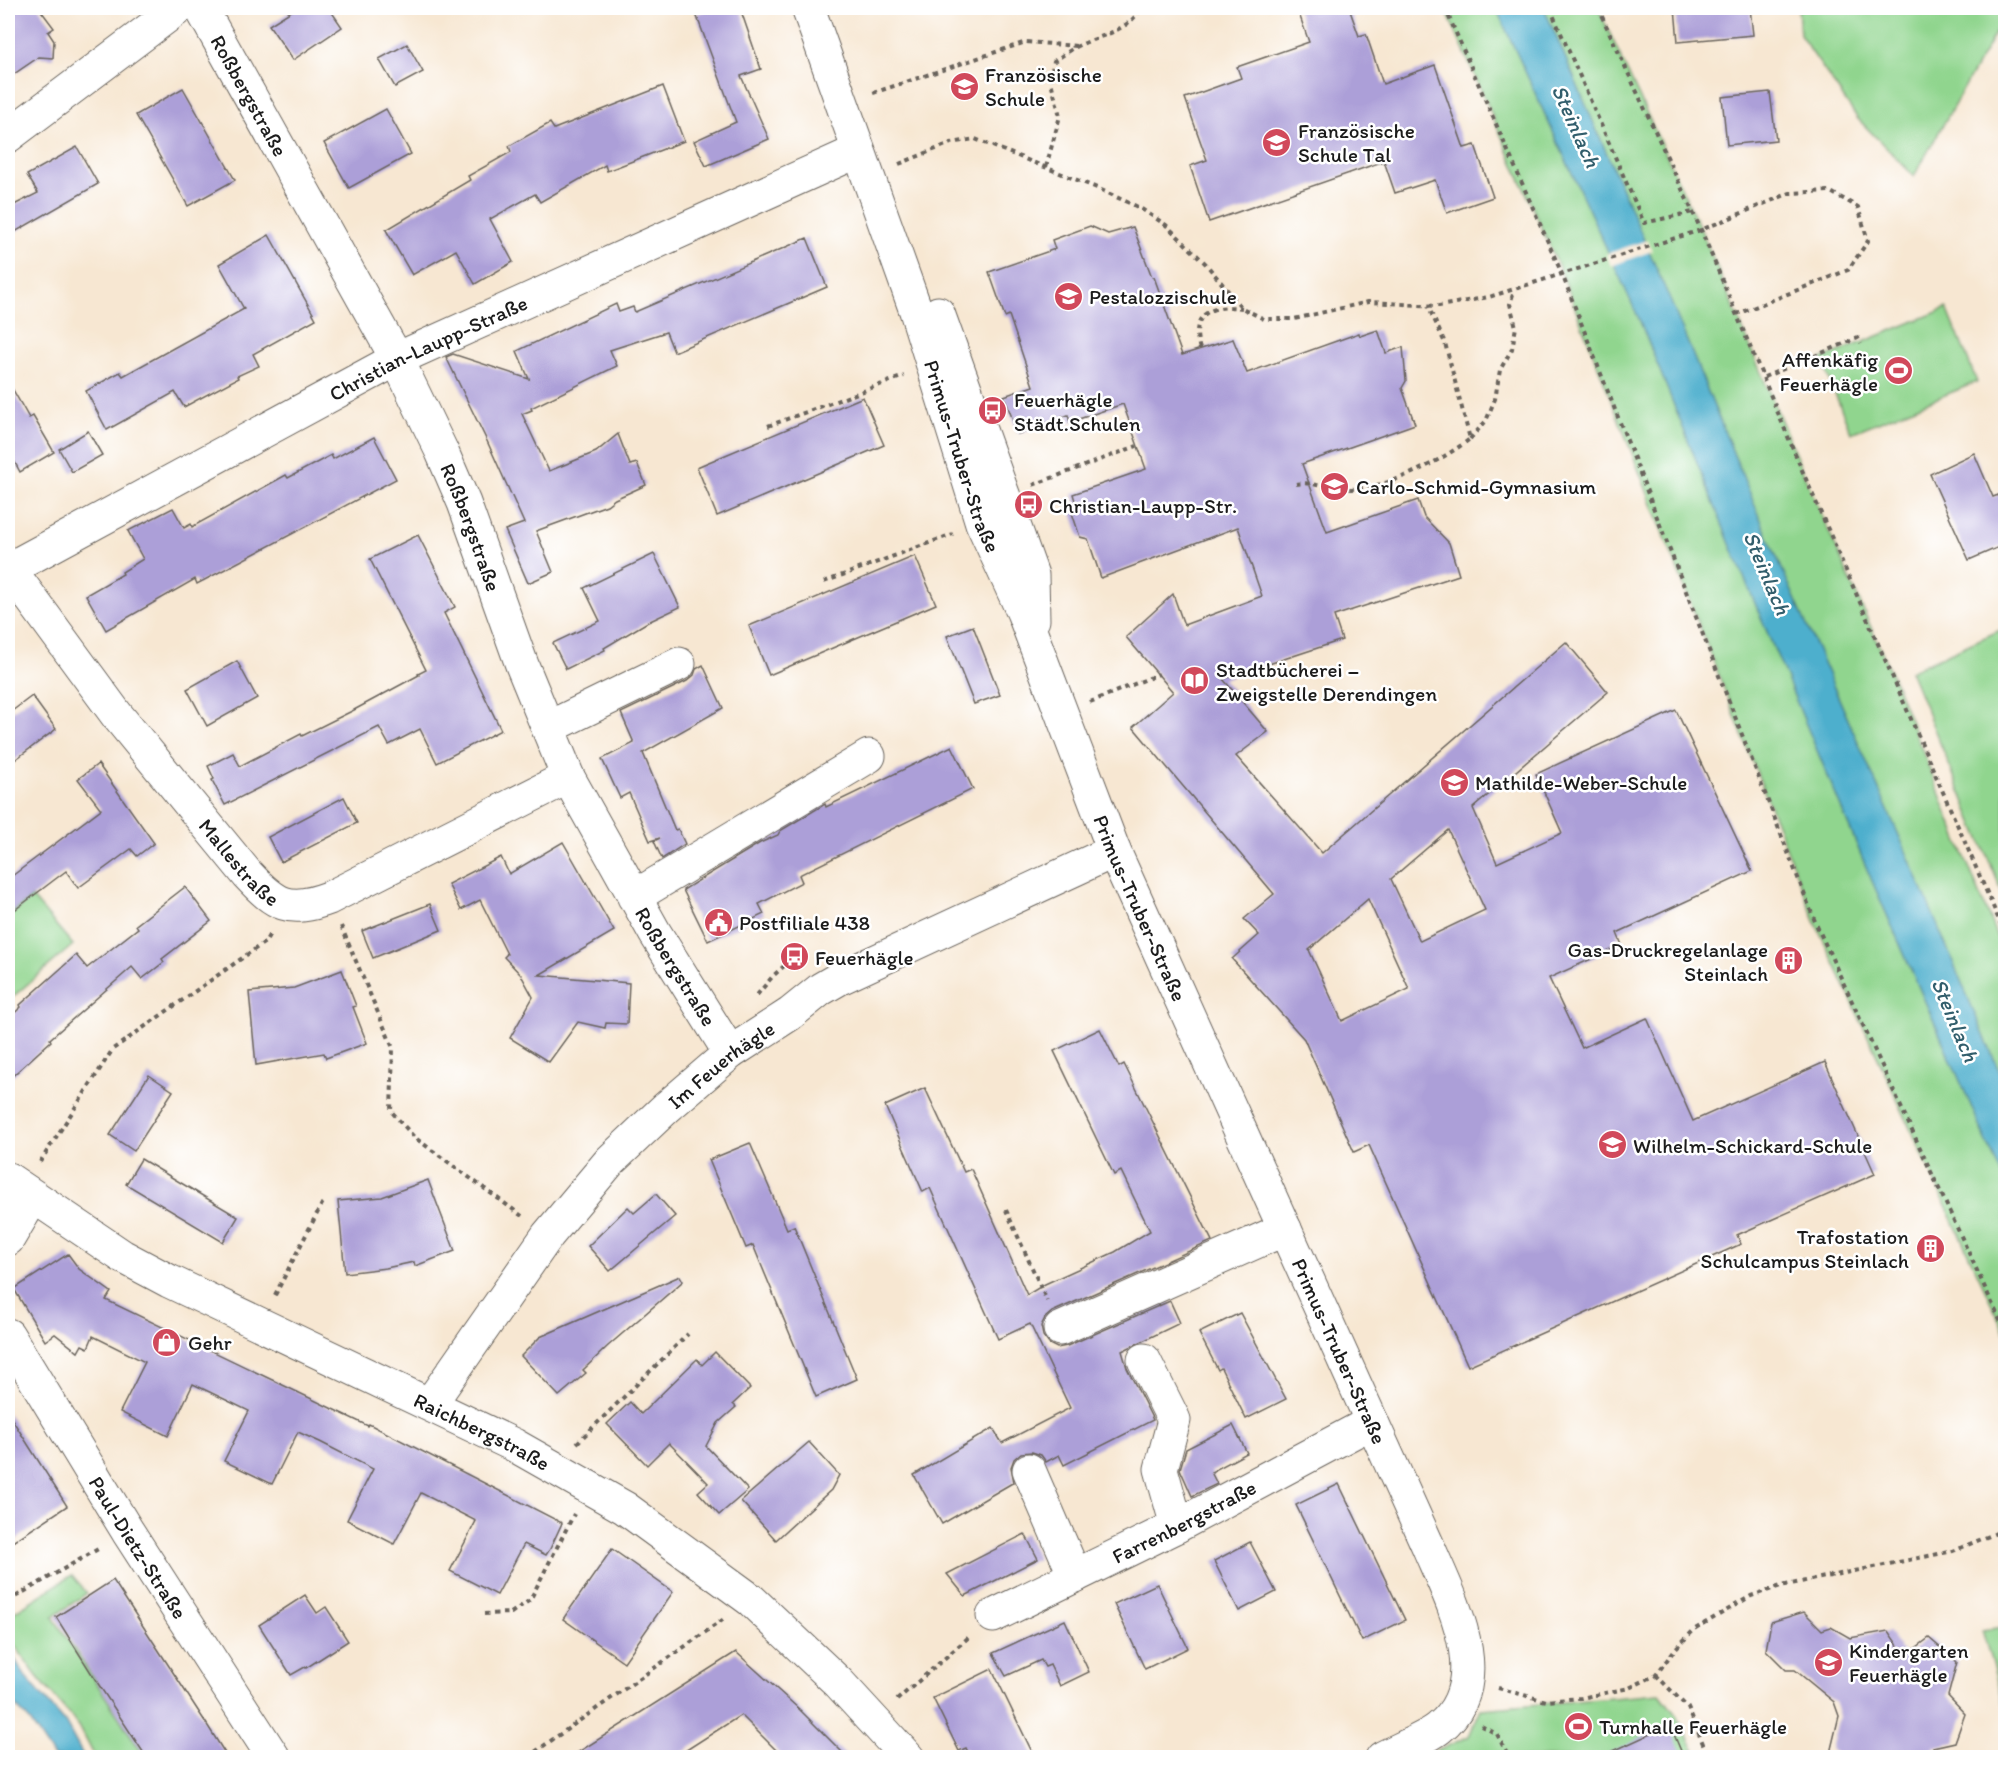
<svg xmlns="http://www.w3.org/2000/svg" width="2013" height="1765" font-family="Itim,sans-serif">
<rect width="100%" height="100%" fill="#fff"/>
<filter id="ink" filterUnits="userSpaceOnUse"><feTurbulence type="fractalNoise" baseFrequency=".0167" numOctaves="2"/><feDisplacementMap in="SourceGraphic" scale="12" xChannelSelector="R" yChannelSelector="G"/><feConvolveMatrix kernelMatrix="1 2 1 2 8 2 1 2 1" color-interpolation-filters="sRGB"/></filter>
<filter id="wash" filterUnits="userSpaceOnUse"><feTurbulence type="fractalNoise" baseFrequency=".008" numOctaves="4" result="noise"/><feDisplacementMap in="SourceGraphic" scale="24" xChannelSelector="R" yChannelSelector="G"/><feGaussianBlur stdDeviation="1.35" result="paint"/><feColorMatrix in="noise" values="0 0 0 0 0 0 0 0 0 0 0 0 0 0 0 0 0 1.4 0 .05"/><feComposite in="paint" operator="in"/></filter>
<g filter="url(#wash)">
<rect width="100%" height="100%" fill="#f7e7d2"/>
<g fill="#90d58e" stroke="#567855" stroke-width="1.5">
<path d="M1445,8h153l103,222 101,240 92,210 111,277v376l-189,-409 -254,-650z"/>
<path d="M1798,8h207l1,6 -92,162 -56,-57 -58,-84z"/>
<path d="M1947,308l30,74 -126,51 -30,-74z"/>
<path d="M2005,628v271l-95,-228z"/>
<path d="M32,897l41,48 -65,56v-85z"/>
<path d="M72,1575l15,18 -34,24 92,140h-50l-16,-31 -43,-51 -28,-39v-20z"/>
<path d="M2005,1627h1l-1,81 -23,-78z"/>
<path d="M1660,1694l17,22 21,41 -276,1 47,-22 12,-27z"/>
</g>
<g fill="#4eafcd" stroke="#356674" stroke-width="1.5">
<path d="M1496,8h48l127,294 97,235 144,328 93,220v98l-133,-302 -142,-337 -91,-225z"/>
<path d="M8,1648l17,28 40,46 19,35h-30l-24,-36 -22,-23z"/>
</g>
<path fill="#f7e7d2" d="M1647,240l5,11 -41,15 -5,-12z"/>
<g id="blocks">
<g fill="#ac9fd8" fill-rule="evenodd">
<path d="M8,8h31l15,20 -6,4 6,9 -1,17 -14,-1 -31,21z"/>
<path d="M296,8h33l13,19 -49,33 -24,-35z"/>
<path d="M712,8h28l21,61 -20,7 28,63 -63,27 -12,-25 42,-19 -40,-108z"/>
<path d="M1297,8h52l10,28 7,-2 17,50 52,-19 29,83 11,-3 18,52 -46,16 -12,-33 -40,13 -11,-32 -175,61 -19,-56 17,-6 -22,-62 56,-20 -4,-11 72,-25z"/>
<path d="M1675,8h75l3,27 -75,7z"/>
<path d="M407,44l16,28 -28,15 -16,-28z"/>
<path d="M663,86l21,55 -77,30 -2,-6 -65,37 -5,-8 -45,25 23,43 -38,22 -19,-34 -44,25 -26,-45 84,-50 -2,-4 43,-24 -2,-6 41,-23 4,6z"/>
<path d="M183,88l52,92 -47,26 -52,-91z"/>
<path d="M1770,92l6,48 -49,5 -5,-48z"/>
<path d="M386,109l25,45 -62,34 -25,-45z"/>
<path d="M77,147l21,37 -90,52v-28l30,-15 -11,-18z"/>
<path d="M1090,226l18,8 25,-7 19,50h2l28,78 51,-16 14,34 112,-40 1,3 18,-6 8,23 17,-6 3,34 -4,7 13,36 -113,40 25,68 91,-32 6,17 25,26 10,32 -125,41 8,24 -119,39 45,53 -32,24 86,97 244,-211 42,50 -135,116 24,55 65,-30 -26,-59 140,-64 76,161 -135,62 5,12 -73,33 33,70 65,-30 46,103 132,-59 50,112 -138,61 4,9 -273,122 -99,-221 -15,7 -50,-113 -72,-80 27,-24 -15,-16 30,-25 -141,-167 40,-35 -47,-55 47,-43 11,31 78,-29 -24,-69 -137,51 -13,-39 -8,-2 -10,-30 6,-3 -3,-10 73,-25 -23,-65 -53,18 -2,-7 -50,19 -14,-38 29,-10 -24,-71 -4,2 -16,-45 66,-23 -3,-9zM1448,830l37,80 -65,31 -29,-62zM1368,899l41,90 -67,32 -33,-71z"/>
<path d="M269,235l47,84 -63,35 6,12 -22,10 1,2 -54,29 -9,-15 -68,38 -21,-39 34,-19 3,4 121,-67 -25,-45z"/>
<path d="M807,238l20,49 -153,65 -8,-20 -56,18 7,16 -86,42 1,2 -10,4 27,57 47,-19 22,-18 12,31 7,-2 9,22 -31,14 -8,6 -71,26 17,41 -25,11 -23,-53 19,-7 -37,-82 -41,-84 7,-3 76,25 -12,-28 99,-47 3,8 14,-5 2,5z"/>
<path d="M8,381l21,37 4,-2 21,36 -34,20 -12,-23z"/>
<path d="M863,397l21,48 -167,71 -20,-49z"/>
<path d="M88,431l14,24 -30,17 -13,-23z"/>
<path d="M374,437l22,42 -199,105 -2,-5 -89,51 -20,-35 37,-21 -1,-2 21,-13 -15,-28 45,-23 11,20 7,-4 1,3 94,-52 2,3 43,-23 2,4z"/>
<path d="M1974,453l19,44 13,-5v52l-37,16 -39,-86z"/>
<path d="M418,535l37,72 -11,6 57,117 -64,33 -17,-34 -31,16 -10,-18 -154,78 -13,-25 2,-1 -6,-13 25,-13 7,13 61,-32 1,2 52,-26 65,-35 -1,-1 8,-4 -56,-111z"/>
<path d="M654,554l26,53 -34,16 -42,25 1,2 -39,19 -13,-26 47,-22 -16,-33z"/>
<path d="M915,556l21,48 -167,71 -20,-49z"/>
<path d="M973,626l27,69 -26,9 -27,-68z"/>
<path d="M237,661l20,37 -50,28 -20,-37z"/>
<path d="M703,665l20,43 -80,45 32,77 3,-1 7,15 -23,15 -8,-18 6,-3 -10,3 -21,-48 -9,5 -18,-39 32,-16 -13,-30 66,-32 7,-6 2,-6z"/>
<path d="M32,696l24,33 -48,36v-51z"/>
<path d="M952,746l21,43 -174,86 3,7 -43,22 5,10 -56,27 -25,-51 77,-47 18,-8 2,-4 45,-27 1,3z"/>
<path d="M98,764l56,79 -17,13 -6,-7 -53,39 -12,-17 -58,44v-36l93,-70 -23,-30z"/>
<path d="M344,797l13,26 -76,39 -13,-25z"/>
<path d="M563,842l51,89 -75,44 90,8 -2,41 -21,-1 -1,5 -27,-6 -29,40 -39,-24 23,-41 -12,-22 -17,-18 3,-3 -27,-54 -19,10 -13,-26 53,-27 8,17z"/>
<path d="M185,887l26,34 -49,38 2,3 -22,17 -10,-12 -82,72 1,2 -43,39v-61l13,-12 -1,-2 56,-50 11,13 51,-40 -2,-3z"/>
<path d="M430,904l11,26 -68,28 -11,-27z"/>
<path d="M342,970l14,36 -3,1 14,36 -41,15 -2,-5 -68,12 -7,-73 45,-4z"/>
<path d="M1100,1029l19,38 5,-3 88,177 -160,71 -7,6 -4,8 2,10 6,8 8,4 10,-2 103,-45 10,22 -58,28 5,17 26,52 -89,45 -5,-10 -13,7 -5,-7 -9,-3 -11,1 -7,6 -3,8 3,15 -72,42 -28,-49 79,-47 9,15 68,-35 -40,-84 -32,15 -68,-151 -7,4 -38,-86 40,-18 39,84 7,-3 56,126 18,-11 70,-32 35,-21 -29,-60 -7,4 -60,-124z"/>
<path d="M149,1075l24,16 -39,60 -24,-16z"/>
<path d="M750,1143l37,86 7,-3 63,153 -41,18 -63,-152 -7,3 -37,-88z"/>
<path d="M141,1159l97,58 -15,25 -97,-58z"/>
<path d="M428,1180l27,71 -40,15 -1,-4 -28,6 -41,5 -7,-72 44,-4z"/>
<path d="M656,1194l19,22 -65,55 -22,-25 40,-39 6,6z"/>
<path d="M68,1254l11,15 32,23 -5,8 262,126 1,-2 193,99 -12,26 -4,6 -22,-11 -27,51 -47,-24 26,-50 -55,-28 -27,51 -47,-24 26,-51 -53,-27 -22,-10 -26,52 -48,-23 25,-50 -29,-14 -27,-13 -25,52 -48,-24 25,-50 -52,-26 -5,12 -6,-3 -4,7 -23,-18 -10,7 -31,-52z"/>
<path d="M680,1276l3,5 -75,65 -25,24 3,3 -27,23 -38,-40 19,-19z"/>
<path d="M1240,1313l46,86 -40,20 -25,-51 -3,2 -19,-37z"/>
<path d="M715,1352l35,36 -17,16 3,3 -18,16 -12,23 42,44 -29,25 -21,-23 10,-9 -39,-40 -22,22 -40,-41 23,-22 11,12 56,-55 5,6z"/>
<path d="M8,1413l59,93 -59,39z"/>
<path d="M1233,1425l14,28 -36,19 6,12 -25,12 -12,-27 6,-20z"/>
<path d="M809,1442l30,33 -8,15 -55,50 -35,-39z"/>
<path d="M1339,1484l66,136 -43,21 -66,-136z"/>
<path d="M1025,1534l13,25 -73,37 -18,-22z"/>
<path d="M1250,1542l26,50 -37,19 -25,-50z"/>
<path d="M612,1549l61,43 -49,70 -61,-43z"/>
<path d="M113,1580l93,143 22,35h-81l-52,-79 -39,-62z"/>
<path d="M1157,1584l31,64 -43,21 -31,-65z"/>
<path d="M305,1595l12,18 9,-6 22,34 -42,27 -1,-1 -14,8 -32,-50z"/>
<path d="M1804,1612l18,18 9,-3 19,11 38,-7 17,25 24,-18 28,24 -9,34 17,18 -10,28 -22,5 -3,11h-88l-11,-9 8,-33 -5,-14 -39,-32h-9l-20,-20 5,-28z"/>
<path d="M1065,1620l24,52 -29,14 -10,-21 -5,2 -4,-7 -35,16 -13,-23z"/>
<path d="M736,1652l63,57 49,49h-64l-43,-43 -67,43h-105z"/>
<path d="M992,1669l43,89h-64l-5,-10 -7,3 -26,-53z"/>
<path d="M1670,1725l14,33h-86z"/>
</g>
</g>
</g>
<g filter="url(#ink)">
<use href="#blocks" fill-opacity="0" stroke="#69635c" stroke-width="1.5"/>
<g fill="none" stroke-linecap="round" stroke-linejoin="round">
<defs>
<g id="minor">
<path id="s1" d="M201,8l196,351 45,93 22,51 58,162 46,112 87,156 75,120"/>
<path id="s2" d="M808,8l108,303 66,212 41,89 91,239 314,695c22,52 69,136 11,182 -12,10 -42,22 -57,30"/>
<path d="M8,136l170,-128"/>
<path d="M938,313l94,262 1,45"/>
<path id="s3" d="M8,567l108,147 132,161c28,30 41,38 81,23l239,-121"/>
<path id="s4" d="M9,569l388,-210 461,-208"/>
<path d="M548,728l131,-64"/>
<path d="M634,897l235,-141"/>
<path id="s5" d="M8,1179l114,77 47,25 345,164 111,63 126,92 88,83 69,75"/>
<path d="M8,1239l25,-42"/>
<path d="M1060,1329l225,-100"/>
<path id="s6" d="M8,1335l120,197 146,226"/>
<path d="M1144,1360l30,60 -13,49 16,57"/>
<path id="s7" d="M430,1404l118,-169 62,-74 56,-53 64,-55 60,-39 31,-25 19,-11 274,-127"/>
<path d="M1029,1470l46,106"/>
<path id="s8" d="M993,1616l184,-90 195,-104"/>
</g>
</defs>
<use href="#minor" stroke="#69635c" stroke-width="35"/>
<g stroke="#69635c" stroke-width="4" stroke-dasharray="4.5 4.5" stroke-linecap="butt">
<path d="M1445,8l117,266 254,650 190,409"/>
<path d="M1550,8l94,215 49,-11"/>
<path d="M1598,8l103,222 101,240 204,466"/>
<path d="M873,93l153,-51 51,4"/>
<path d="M899,164l52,-21 24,-4 122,49 43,20 26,17 40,39 36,44 22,11h30l74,-17 71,4 50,-9 212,-67 89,-37 39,-2 29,16 10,34 -20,29 -111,44"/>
<path d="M1046,167l14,-51 -10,-38 4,-17c8,-5 16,-11 24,-15 22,-11 50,-14 63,-38"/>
<path d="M1200,349c-11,-34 10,-45 42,-41"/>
<path d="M1764,377l94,-39 3,6"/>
<path d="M768,426l136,-50"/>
<path d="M1470,439l16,-18 9,-22 5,-29 12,-21 4,-22 -6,-23 4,-13"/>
<path d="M1296,484c16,-3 30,5 46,5 44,1 93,-24 128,-50l-25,-96 -17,-37"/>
<path d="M1033,485l104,-39"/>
<path d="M824,582l129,-48"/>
<path d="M1090,702l69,-28"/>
<path d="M341,926l52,122 -2,63 23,26 108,79"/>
<path d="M757,995l16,-19 21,-19"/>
<path d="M40,1162l73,-113 152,-107 6,-10"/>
<path d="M1006,1210l41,91"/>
<path d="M275,1295l49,-95"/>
<path d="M577,1443l111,-109"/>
<path d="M8,1601l92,-53"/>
<path d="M484,1614l27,-1 19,-13 44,-86"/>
<path d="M1656,1675l32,33 21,50"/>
<path d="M1498,1688l48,13 35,-3 48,-10 27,-13 19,-26 20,-20 56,-33 30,-10 172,-35 53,-22"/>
<path d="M897,1700l73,-64"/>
<path d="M1481,1726l16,8 12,24"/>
<path d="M535,1758l-3,-4 192,-135"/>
</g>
<use href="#minor" stroke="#fff" stroke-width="33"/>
</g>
</g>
<defs>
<symbol id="school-disc" viewBox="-11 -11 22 22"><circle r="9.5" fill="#d1495b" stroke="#fff"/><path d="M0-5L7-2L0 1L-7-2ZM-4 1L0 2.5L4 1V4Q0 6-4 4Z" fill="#fff"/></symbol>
<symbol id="stadium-disc" viewBox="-11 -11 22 22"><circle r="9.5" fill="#d1495b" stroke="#fff"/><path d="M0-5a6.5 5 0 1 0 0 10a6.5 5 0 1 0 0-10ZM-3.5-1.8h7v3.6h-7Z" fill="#fff"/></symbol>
<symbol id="bus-disc" viewBox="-11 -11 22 22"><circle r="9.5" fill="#d1495b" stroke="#fff"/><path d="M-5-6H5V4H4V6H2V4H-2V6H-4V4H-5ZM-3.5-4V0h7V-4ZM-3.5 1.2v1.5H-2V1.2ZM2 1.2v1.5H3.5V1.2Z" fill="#fff"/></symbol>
<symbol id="library-disc" viewBox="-11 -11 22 22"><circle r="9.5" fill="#d1495b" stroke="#fff"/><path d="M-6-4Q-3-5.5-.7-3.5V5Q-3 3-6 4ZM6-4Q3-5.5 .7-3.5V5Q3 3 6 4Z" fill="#fff"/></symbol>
<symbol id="civic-disc" viewBox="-11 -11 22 22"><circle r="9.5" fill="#d1495b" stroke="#fff"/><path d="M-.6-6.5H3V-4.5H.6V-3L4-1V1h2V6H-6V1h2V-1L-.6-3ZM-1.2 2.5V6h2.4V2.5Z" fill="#fff"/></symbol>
<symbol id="building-disc" viewBox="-11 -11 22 22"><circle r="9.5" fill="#d1495b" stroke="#fff"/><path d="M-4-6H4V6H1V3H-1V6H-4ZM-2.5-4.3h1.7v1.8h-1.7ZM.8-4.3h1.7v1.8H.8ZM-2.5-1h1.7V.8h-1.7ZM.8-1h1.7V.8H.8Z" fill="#fff"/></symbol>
<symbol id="shop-disc" viewBox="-11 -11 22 22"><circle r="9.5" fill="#d1495b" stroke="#fff"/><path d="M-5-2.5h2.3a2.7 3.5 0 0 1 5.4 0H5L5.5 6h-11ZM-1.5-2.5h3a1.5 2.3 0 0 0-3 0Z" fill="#fff"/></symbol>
</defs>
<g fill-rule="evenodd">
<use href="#school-disc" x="948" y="70" width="33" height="33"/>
<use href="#school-disc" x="1260" y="126" width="33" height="33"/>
<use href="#school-disc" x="1052" y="280" width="33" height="33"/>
<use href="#stadium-disc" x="1882" y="354" width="33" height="33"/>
<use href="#bus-disc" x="976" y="394" width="33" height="33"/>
<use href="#school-disc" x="1318" y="470" width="33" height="33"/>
<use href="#bus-disc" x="1012" y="488" width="33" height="33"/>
<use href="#library-disc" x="1178" y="664" width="33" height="33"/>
<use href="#school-disc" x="1438" y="766" width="33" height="33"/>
<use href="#civic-disc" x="702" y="906" width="33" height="33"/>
<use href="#bus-disc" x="778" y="940" width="33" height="33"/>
<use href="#building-disc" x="1772" y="944" width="33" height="33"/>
<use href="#school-disc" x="1596" y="1128" width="33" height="33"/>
<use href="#building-disc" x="1914" y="1232" width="33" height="33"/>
<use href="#shop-disc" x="150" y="1326" width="33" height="33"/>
<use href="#school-disc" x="1812" y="1646" width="33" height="33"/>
<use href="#stadium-disc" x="1562" y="1710" width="33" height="33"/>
</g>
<g text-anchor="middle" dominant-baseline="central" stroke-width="5" stroke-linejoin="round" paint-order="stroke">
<g font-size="21" fill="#1c1c1c" stroke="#fff" text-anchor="start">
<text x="985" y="74">Französische<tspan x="985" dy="24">Schule</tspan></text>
<text x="1298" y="130">Französische<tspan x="1298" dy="24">Schule Tal</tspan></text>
<text x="1089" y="296">Pestalozzischule</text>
<text x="1878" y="359" text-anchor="end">Affenkäfig<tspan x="1878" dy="24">Feuerhägle</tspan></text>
<text x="1014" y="399">Feuerhägle<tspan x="1014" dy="24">Städt.Schulen</tspan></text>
<text x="1356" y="486">Carlo-Schmid-Gymnasium</text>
<text x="1049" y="505">Christian-Laupp-Str.</text>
<text x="1216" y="669">Stadtbücherei –<tspan x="1216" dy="24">Zweigstelle Derendingen</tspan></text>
<text x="1475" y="782">Mathilde-Weber-Schule</text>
<text x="739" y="922">Postfiliale 438</text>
<text x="1768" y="949" text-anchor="end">Gas-Druckregelanlage<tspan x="1768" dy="24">Steinlach</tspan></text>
<text x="815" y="957">Feuerhägle</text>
<text x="1633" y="1145">Wilhelm-Schickard-Schule</text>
<text x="1909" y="1236" text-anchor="end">Trafostation<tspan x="1909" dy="24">Schulcampus Steinlach</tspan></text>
<text x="188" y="1342">Gehr</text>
<text x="1849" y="1650">Kindergarten<tspan x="1849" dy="24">Feuerhägle</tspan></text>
<text x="1599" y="1726">Turnhalle Feuerhägle</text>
</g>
<g font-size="21" fill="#1c1c1c" stroke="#fff">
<text stroke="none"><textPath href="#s1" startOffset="100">Roßbergstraße</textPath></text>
<text stroke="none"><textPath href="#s4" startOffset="474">Christian-Laupp-Straße</textPath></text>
<text stroke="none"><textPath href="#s2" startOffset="474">Primus-Truber-Straße</textPath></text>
<text stroke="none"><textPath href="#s1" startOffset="586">Roßbergstraße</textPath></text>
<text stroke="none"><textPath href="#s3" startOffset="375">Mallestraße</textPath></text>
<text stroke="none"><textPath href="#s2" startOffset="960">Primus-Truber-Straße</textPath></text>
<text stroke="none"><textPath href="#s1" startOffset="1072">Roßbergstraße</textPath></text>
<text stroke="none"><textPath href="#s7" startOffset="450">Im Feuerhägle</textPath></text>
<text stroke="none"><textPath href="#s2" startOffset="1446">Primus-Truber-Straße</textPath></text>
<text stroke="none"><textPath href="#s5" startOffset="538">Raichbergstraße</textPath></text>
<text stroke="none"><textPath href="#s8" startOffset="213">Farrenbergstraße</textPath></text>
<text stroke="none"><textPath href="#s6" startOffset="249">Paul-Dietz-Straße</textPath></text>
</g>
<g font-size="22" font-style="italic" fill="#325e6c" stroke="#fff">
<text transform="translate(1576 126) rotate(66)">Steinlach</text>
<text transform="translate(1767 573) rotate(67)">Steinlach</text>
<text transform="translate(1955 1020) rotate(67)">Steinlach</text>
</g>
</g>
<rect width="2013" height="1765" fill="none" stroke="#fff" stroke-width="30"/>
</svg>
